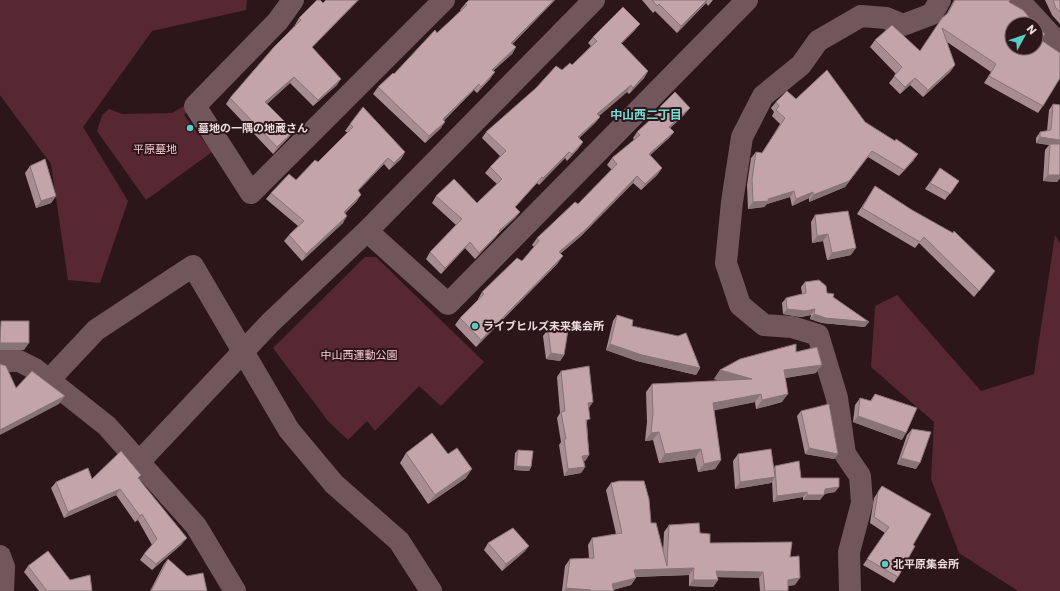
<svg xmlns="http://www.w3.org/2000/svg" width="1060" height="591" font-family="Poppins,'Noto Sans JP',sans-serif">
<rect width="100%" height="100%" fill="#2c161a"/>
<g fill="#572832">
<path d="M0,0h247l-1,10 -94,21 -69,96 45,74 -28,82 -32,-3 -17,-116 -51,-69z"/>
<path d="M187,104l4,5 -7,6 28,37 -66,48 -49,-69 5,-16 7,-6 13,5 50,-1z"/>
<path d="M1055,235l5,9v347h-42l-59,-38 -28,-74 3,-57 -63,-55 4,-61 22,-11 84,96 53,-17z"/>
<path d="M365,257h11l108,105 -43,44 -22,-20 -44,45 -8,-10 -19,19 -20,-19 -55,-73z"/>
</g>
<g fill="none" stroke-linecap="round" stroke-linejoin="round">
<g stroke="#71575b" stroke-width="22">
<path d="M293,0l-15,21 -83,85 56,87 193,-193"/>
<path d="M1021,0l4,7 35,38"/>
<path d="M367,231l81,73 299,-304"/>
<path d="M0,361h19l16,8 72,57 89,100 39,65"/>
<path d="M49,380l47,-50 97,-64 96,164 45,54 65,57 32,50"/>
<path d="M139,462l131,-139 97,-92 227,-231"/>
<path d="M0,556l4,11 -1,24"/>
<path d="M850,591l-1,-39 13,-49 -2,-27 -15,-22 -8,-56 -19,-63 -26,-8 -28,-2 -24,-20 -14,-42 6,-61 10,-65 21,-41 38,-31 17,-24 43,-25 25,2 17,7 29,-11 8,-14"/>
</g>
</g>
<g fill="#a78d91">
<path d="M555,0l-43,44 4,3 -4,7 -19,17 -3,8 -13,14 -3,-3 -30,30 -3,8 -16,15 -52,-49 5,-7 16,-13 67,-63 -1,-1 5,-6z"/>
<path d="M642,0h71l-5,6 -2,-3 -29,30 -22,-22 -2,2z"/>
<path d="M954,0h56l-1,2 32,38 2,66 -5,7 -54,-30 7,-11 -44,-30 8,23 -5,7 -27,25 -13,-12 -10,9 -11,-11 7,-9 -26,-27 5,-7 45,11 26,-36z"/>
<path d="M1045,0h15v24l-8,-9z"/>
<path d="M323,3l-11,45 25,37 -24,21 -23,-23 -23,21 27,27 -5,6 -16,17 -47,-50 4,-6 65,-73 4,-7z"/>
<path d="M635,30l-14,14 27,27 -4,7 -15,16 -2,-2 -28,24 1,1 -5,6 -16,15 4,4 -5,7 -11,12 -2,-3 -26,27 -2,-2 -22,24 5,5 -5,6 -16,15 -4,5 -20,21 -10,-11 -24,26 -15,-15 4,-7 26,-27 -24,-22 4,-7 41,7 20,-19 -12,-11 5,-6 10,-11 -18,-18 4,-6 76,-62 10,-5 19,-19 -3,-3 5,-6z"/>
<path d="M796,99l69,23 49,38 -15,16 -31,-19 -23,30 -36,15v-4l-17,8 -2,-9 -23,7 -3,3 -16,2 -1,-24 4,-27 5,-6 6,1 18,-29 -8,-8 2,-4 -3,-4 5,-6z"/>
<path d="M1053,104l7,1v73l-3,4 -14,-1 2,-31 4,-5 -13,-2v-5l4,-6 7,-1 2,-21z"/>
<path d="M660,107l25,7 -15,14 4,4 -5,6 -19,17 12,13 -5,7 -16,15 -8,-7 -52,53 -21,18 -2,9 -82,84 -21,-22 5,-7 19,-19h-1l4,-7 40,-31 12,-14 -2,-2 5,-7 41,-34 34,-34 -5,-5 5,-7 22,-18 -1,-2 4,-6 19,-18v-1z"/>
<path d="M350,124l55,28 -4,7 -12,11 -5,-6 -26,27 -1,10 -12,12 -2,10 -41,38 -18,-20 5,-6 9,-9 -32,-27 5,-6 25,-13 22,-18 30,-29 -3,-2z"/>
<path d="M30,166l26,30 -5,7 -15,5 -11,-35z"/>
<path d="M940,168l19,13 -14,19 -20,-11z"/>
<path d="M875,186l115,91 -16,20 -55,-54 -4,5 -58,-34z"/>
<path d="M815,215l36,40 -24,5 -4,-19 -11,2 -1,-21z"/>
<path d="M805,282l22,11 6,4 32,30 -43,-4 -12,-4 1,-4 -10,2 -18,-3 -1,-11 4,-5 16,-4 -1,-7z"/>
<path d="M617,315l15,11 68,42 -4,7 -59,-14 -31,-11 7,-29z"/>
<path d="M548,329l16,26 -4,6 -14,-2 -3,-23z"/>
<path d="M796,352l20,21 -31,5 -3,24 -26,7 -1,-7 -41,8 7,50 -6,9 -17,3 -3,-14 -36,5 -6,-23 -8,1 2,-19 -1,-30 6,-8 68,-3 -6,-2 6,-9z"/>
<path d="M561,371l28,37 -2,15 2,32 -4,6h-1l1,6 -4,6 -17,3 -5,-31 2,-3 -4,-24 3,-5 -3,-36z"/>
<path d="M875,394l27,46 -49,-18 2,-17 5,-7 10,3z"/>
<path d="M801,411l37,43 -4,5 -29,-5 -8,-38z"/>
<path d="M912,429l4,40 -19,-5 10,-29z"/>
<path d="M518,450l13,17 -2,4 -15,-1 1,-17z"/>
<path d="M406,453l42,1 18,24 -38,26 -28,-41z"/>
<path d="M738,454l36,14 1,-2 26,12 34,14 -11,2 -4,6h-17v-3l-30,5 -1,-21 -1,2 -36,6 -2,-28z"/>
<path d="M139,478l43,66 -30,26 -12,-10 4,-6 8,-9 -14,-25 -3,2 -19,-27 -52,23 -13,-30 5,-6 36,-3z"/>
<path d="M611,483l40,40 12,29 1,-20 5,-7 31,8 10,10 80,14 5,28 -7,1v5h-28l-1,-13 -42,-1 1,3 -5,7 -24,-1v-11l-53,2 -5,8 -18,5 1,1h-52l3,-25 5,-7 19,-1 -1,-13 4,-7 24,-4 -10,-44z"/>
<path d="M882,486l31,59 -15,32 -4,6 -31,-18 22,-32 -15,-10 4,-25z"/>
<path d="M488,543l41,3 -5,6 -22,19 -18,-21z"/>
<path d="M168,559l19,17 20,15h-57l14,-27z"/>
<path d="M28,566l42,14 22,11h-53l-15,-19z"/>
</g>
<g fill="#887376">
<path d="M358,0h1l-52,53 5,-6z"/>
<path d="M554,0h1l-48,50 4,-7z"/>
<path d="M707,0h1l-2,3 -29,30 4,-7z"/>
<path d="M640,24l-5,6 -19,19 5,-6z"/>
<path d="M516,47l-4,7 -25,22 5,-6z"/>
<path d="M955,65l-5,7 -27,25 5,-7z"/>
<path d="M648,71l-4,7 -15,16 4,-6z"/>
<path d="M495,72l-5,7 -13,14 4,-6z"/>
<path d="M294,77l-4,6 -29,26 4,-7z"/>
<path d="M915,78l-5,7 -10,9 5,-7z"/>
<path d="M341,79l-4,6 -24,21 5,-6z"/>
<path d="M479,84l-5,6 -35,36 4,-7z"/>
<path d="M631,85l-4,7 -34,29 4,-7z"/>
<path d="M690,108l-5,6 -21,20 5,-7z"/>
<path d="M600,117l-5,6 -22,21 5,-7z"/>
<path d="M445,122l-4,6 -16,15 4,-7z"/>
<path d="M294,131l-5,6 -16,17 4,-7z"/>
<path d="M674,132l-5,6 -24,22 4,-6z"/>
<path d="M1040,137l20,3v6l-10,-2 -1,1 -13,-2z"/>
<path d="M583,142l-5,7 -11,12 5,-7z"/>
<path d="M872,151l-27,36 -36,15 4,-7z"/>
<path d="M405,152l-4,7 -12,11 5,-7z"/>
<path d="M569,152l-4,6 -26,27 4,-7z"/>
<path d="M918,154l-4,6 -15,16 5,-6z"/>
<path d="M388,158l-4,6 -31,32 5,-6z"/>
<path d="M662,168l-5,7 -16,15 4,-6z"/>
<path d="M1048,175h12v3l-3,4 -14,-1z"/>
<path d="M637,176l-4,7 -52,53 -27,23 5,-7z"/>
<path d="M542,177l-5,6 -27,30 5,-6z"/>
<path d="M794,191l-4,6 -23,7 -3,3 -16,2 5,-7 15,-3z"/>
<path d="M813,192l-4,6 -17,8 4,-7z"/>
<path d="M361,195l-4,6 -17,18 4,-7z"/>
<path d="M56,196l-5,7 -15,5 5,-7z"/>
<path d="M520,212l-5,6 -16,15 -4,5 -20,21 4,-6 20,-22z"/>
<path d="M347,216l-4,7 -41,38 4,-7z"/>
<path d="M828,234l-5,7 -11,2 5,-7z"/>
<path d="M470,242l-5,6 -24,26 4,-6z"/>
<path d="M856,248l-5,7 -24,5 5,-7z"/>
<path d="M563,256l-5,7 -82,84 5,-7z"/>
<path d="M787,309h28l-4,6 -10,2 -18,-3z"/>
<path d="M814,314l55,8 -4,5 -43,-4 -12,-4z"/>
<path d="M0,343h29l-5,7h-24z"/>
<path d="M610,344l90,24 -4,7 -59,-14 -31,-11z"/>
<path d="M551,353l13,2 -4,6 -14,-2z"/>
<path d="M822,365l-6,8 -38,6 6,-9z"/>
<path d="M720,370l32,9 -6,9 -32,-9z"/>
<path d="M761,394l-6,8 -48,10 6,-9z"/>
<path d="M788,394l-6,8 -26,7 6,-9z"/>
<path d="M65,396l-6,8 -59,31v-5z"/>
<path d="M593,402l-4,6 -5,1 4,-6z"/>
<path d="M858,416l48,17 -4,7 -49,-18z"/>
<path d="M659,432l-6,8 -8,1 6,-8z"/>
<path d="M809,448l29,6 -4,5 -29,-5z"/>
<path d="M701,449l-6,9 -36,5 6,-9z"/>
<path d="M589,455l-4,6 -7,1 4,-6z"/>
<path d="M901,458l19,5 -4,6 -19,-5z"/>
<path d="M721,460l-6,9 -17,3 6,-8z"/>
<path d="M516,466l15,1 -2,4 -15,-1z"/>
<path d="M585,467l-4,6 -17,3 4,-7z"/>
<path d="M472,469l-6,9 -38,26 7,-9z"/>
<path d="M775,477l-4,6 -36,6 5,-7z"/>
<path d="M839,487l-4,5 -14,2 4,-5z"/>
<path d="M120,489l-4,6 -52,23 4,-6z"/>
<path d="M807,492l-4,5 -30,5 4,-6z"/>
<path d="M807,495h17l-4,5h-17z"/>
<path d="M142,514l-4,6 -3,2 5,-6z"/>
<path d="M187,538l-5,6 -30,26 4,-6z"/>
<path d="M529,546l-5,6 -22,19 4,-7z"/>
<path d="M694,568l-5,7 -60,2 5,-7z"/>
<path d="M716,571l47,1 -4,6 -48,-1z"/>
<path d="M636,578l-5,7 -24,6 5,-7z"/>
<path d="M800,578l-5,7 -11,1 4,-6z"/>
<path d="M693,580h25l-5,7 -24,-1z"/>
<path d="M566,588l25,2 -1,1h-26z"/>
</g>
<g fill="#c2a4a9" stroke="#887376">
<path d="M317,0h3l3,3 3,-3h32l-46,47 29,32 -23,21 -24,-23 -29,25 29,29 -17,16 -47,-49 44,-51 27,-27 -2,-2z"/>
<path d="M469,0h85l-43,43 5,4 -24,23 3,2 -14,15 -2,-3 -36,35 2,3 -16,14 -51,-49 15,-14 1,1 41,-44 2,3 30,-28 -2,-1z"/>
<path d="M652,0h55l-26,26 -22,-22 -2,2z"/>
<path d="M955,0h55l-1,2 14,8 12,14h-23v24h24v-23l9,9 -4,6 19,13v25l-17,28 -54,-30 7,-12 -54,-36 13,37 -27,25 -13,-12 -10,9 -11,-11 8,-9 -27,-27 17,-15 28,26 22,-33 6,-5z"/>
<path d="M1053,0h7v12l-4,-4z"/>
<path d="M623,7l17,17 -19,19 27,28 -15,17 -2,-3 -34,29 3,3 -22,20 5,5 -11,12 -3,-2 -26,26 -1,-1 -27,30 5,5 -21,19 1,1 -21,21 -9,-11 -25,26 -15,-16 32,-33 -26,-23 18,-17 23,24 25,-24 -12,-12 16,-16 -20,-19 50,-44 20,-22 6,4 8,-7 2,2 25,-24 -4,-4z"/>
<path d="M827,70l38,52 30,19 1,-2 22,15 -14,16 -32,-19 -23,30 -36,14v-3l-17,7 -2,-8 -26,8 1,2 -16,1 -1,-23 4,-27 6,1 23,-35 -9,-8 3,-4 -3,-4 11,-11 9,8z"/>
<path d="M675,92l15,16 -21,19 5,5 -25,22 13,14 -17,16 -8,-8 -51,53 -27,23 4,4 -82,84 -21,-22 24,-24 -2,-2 35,-34 5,3 17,-20 -2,-3 38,-36 3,2 39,-40 -5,-6 28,-23 -3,-3 25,-23 -2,-2z"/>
<path d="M1053,104l7,1v35l-20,-3v-5l11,-2z"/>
<path d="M363,107l42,45 -11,11 -6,-5 -30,32 3,5 -17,17 3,4 -41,38 -17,-19 15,-14 -33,-28 18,-19 7,6 19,-20 3,2 35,-35 -3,-3z"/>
<path d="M1050,144h10v31h-12z"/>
<path d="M45,159l11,37 -15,5 -11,-35z"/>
<path d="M940,168l19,13 -9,13 -20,-11z"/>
<path d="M875,186l37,24 41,23 1,-2 41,40 -16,20 -55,-54 -4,5 -58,-34z"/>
<path d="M848,211l8,37 -24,5 -4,-19 -11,2 -2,-21z"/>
<path d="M819,280l7,6 1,7 7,1 -1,3 36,25 -43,-4 -12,-4 1,-5 -10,2 -18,-2 -1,-11 20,-5 -1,-11z"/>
<path d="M617,315l16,5 -1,6 46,10 8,-3 14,35 -58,-13 -32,-11z"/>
<path d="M1,321h28v22h-29z"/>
<path d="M548,329l20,1 -4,25 -13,-2z"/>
<path d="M796,344v8l21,-5 5,18 -38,5 4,24 -26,6 -1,-6 -48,9 8,57 -17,4 -3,-15 -36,5 -6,-22 -8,1 2,-20 -1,-29 100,-5 -32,-9 20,-11z"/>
<path d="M0,364l6,2 10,22 16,-17 33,25 -65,34z"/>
<path d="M589,366l4,36 -5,1 2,16 -4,1 3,35 -7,1 3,11 -17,2 -4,-30h2l-5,-27 4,-1 -4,-40z"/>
<path d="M875,394l42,14 -11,25 -48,-17 2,-18 11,3z"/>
<path d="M829,404l9,50 -29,-6 -8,-37z"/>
<path d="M912,429l19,3 -11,31 -19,-5z"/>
<path d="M432,433l16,21 9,-6 15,21 -37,26 -29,-42z"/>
<path d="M771,449l4,28 -35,5 -2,-28z"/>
<path d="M518,450l15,1 -2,16 -15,-1z"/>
<path d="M121,451l20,24 -3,3 49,60 -31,26 -12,-10 13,-15 -15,-25 -2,2 -20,-27 -52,23 -12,-30 32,-14 4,11z"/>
<path d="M799,461l2,17h38v9l-14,2 -1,6h-17v-3l-30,4 -2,-30z"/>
<path d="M619,481h25l5,18 2,24h5l11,43 2,-41 30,-2 1,10 10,1v9l82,-1 -2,15 9,-1 1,22 -12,2v11h-23l-2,-19 -47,-1 2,9h-25l1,-12 -60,2 2,8 -24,6 2,7h-23v-1l-25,-2 4,-29 24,-1 -2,-20 30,-5 -11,-50z"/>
<path d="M882,486l49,28 -18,31 2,1 -17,31 -31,-18 22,-32 -15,-10 4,-25z"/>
<path d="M513,528l16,18 -23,18 -18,-21z"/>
<path d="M48,551l22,29 20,-5 2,16h-45l-19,-25z"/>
<path d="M168,559l19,17 16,-3 4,18h-56z"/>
</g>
<g fill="#56cec4" stroke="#2c161a" stroke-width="1.5">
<circle cx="190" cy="128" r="4"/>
<circle cx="475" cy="326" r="4"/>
<circle cx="885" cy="564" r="4"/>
</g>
<g text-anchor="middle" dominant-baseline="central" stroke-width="4" stroke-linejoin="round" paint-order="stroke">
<g font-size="11" font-weight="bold" fill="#ebdbdd" stroke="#2c161a" text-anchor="start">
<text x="198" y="128">墓地の一隅の地蔵さん</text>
<text x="483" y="326">ライブヒルズ未来集会所</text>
<text x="893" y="564">北平原集会所</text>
</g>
<g font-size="11" fill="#f4c7ce" stroke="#2c161a">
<text x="155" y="149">平原墓地</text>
<text x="359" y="355">中山西運動公園</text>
</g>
<g font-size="12" font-weight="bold" fill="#74ded4" stroke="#2c161a">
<text x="646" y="114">中山西二丁目</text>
</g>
</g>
<g transform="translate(1024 36) rotate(50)"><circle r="19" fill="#2c161a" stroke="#786568"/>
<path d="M0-3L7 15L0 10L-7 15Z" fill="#56cec4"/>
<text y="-6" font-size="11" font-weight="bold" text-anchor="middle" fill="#ebdbdd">N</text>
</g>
</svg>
